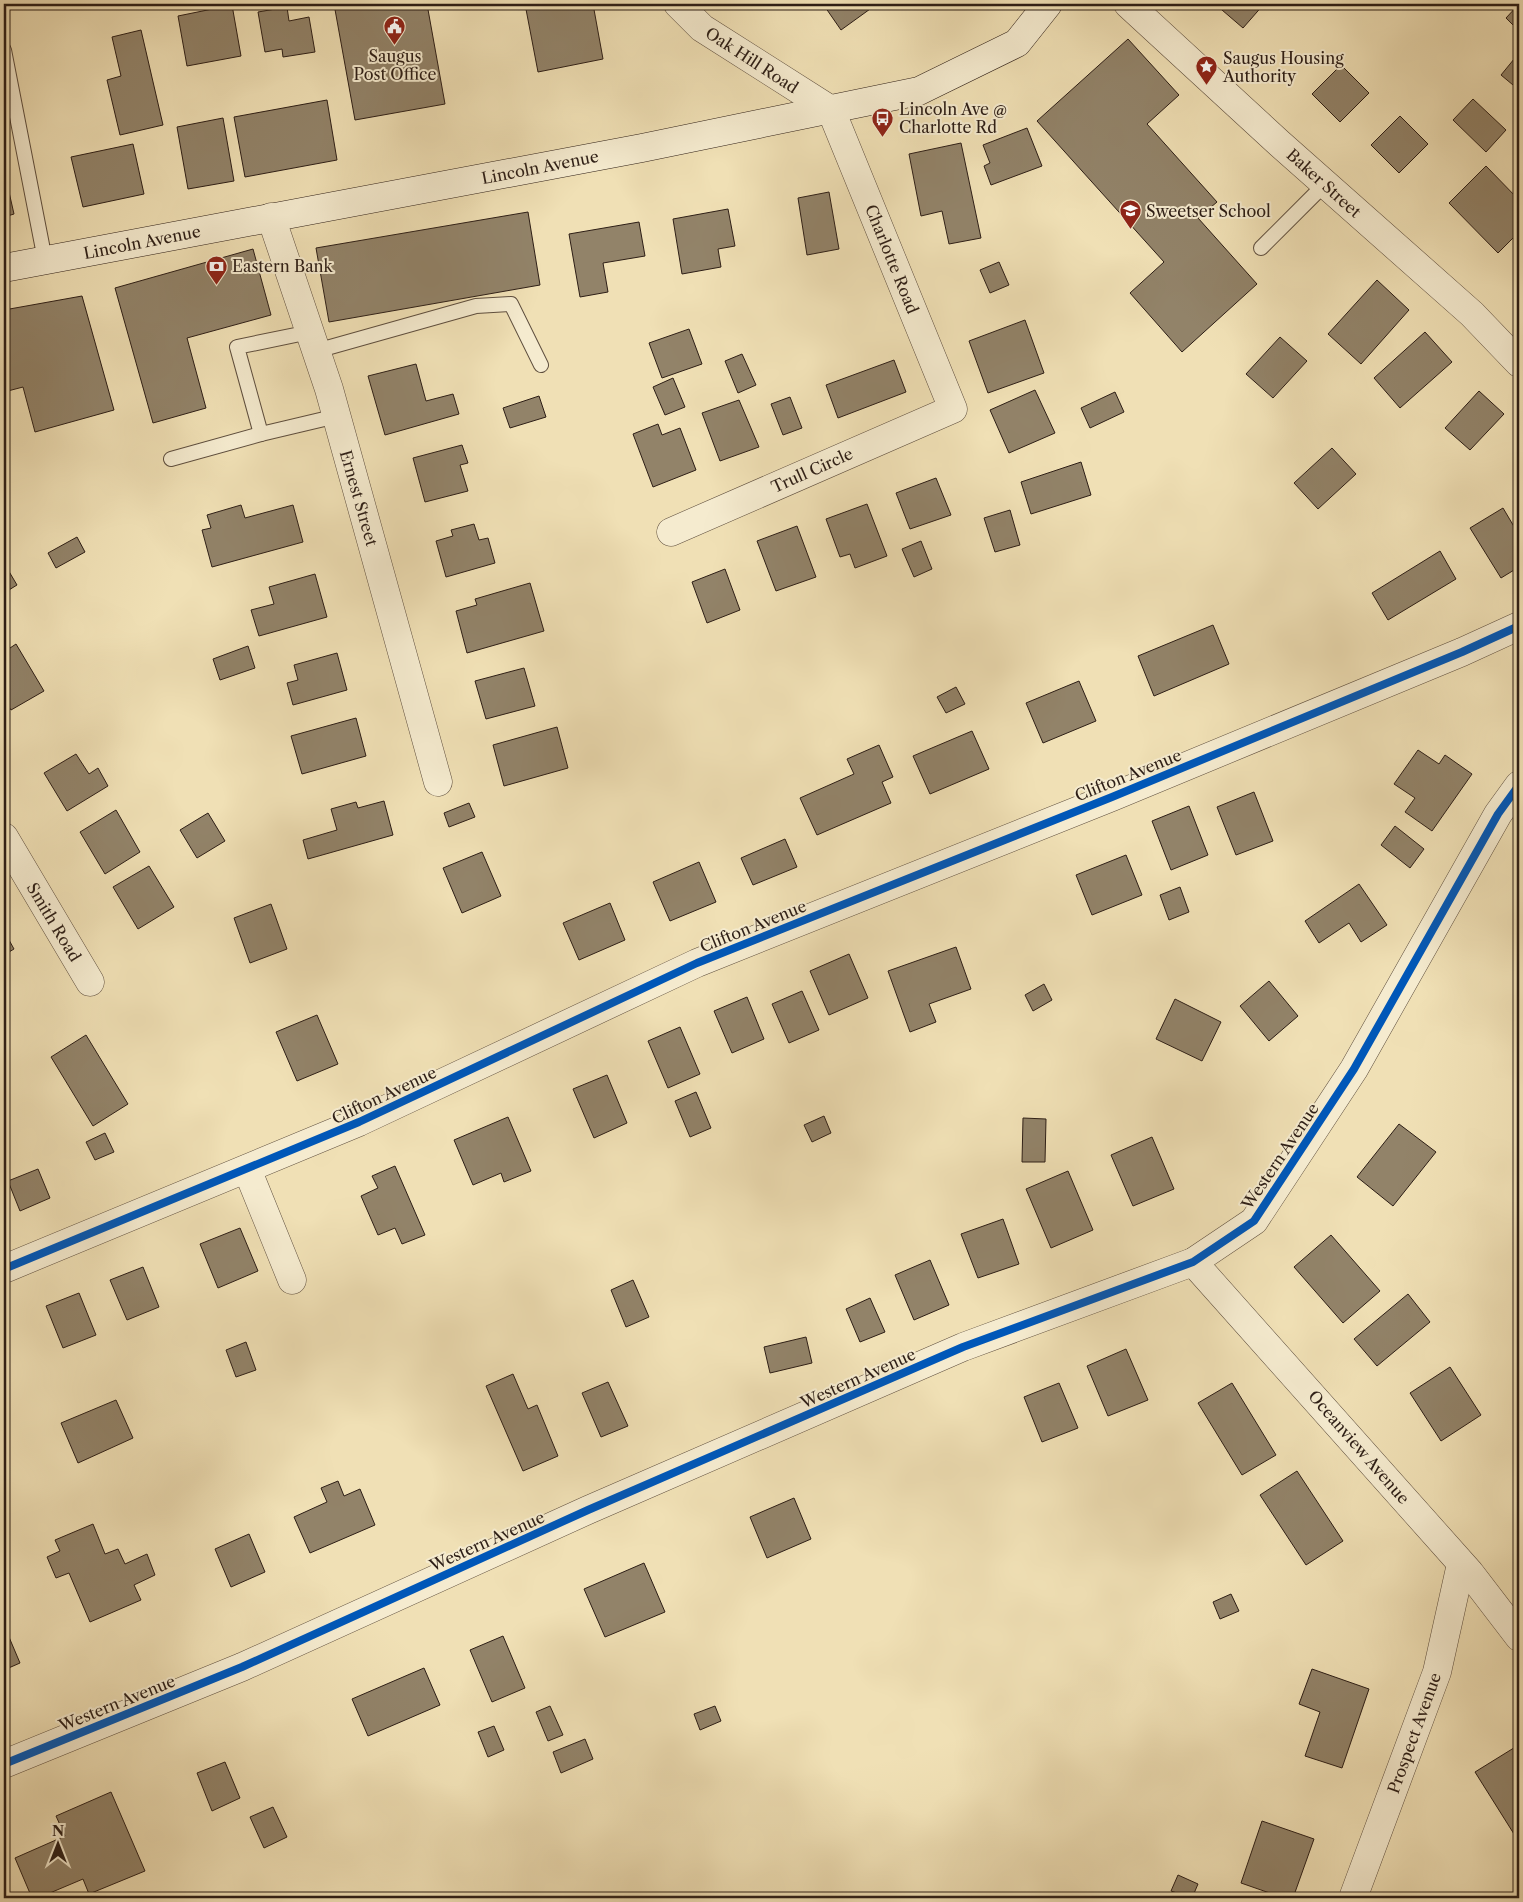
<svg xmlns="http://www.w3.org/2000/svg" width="1523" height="1902" font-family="'Libre Caslon Text',serif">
<rect width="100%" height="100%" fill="#f0e0b5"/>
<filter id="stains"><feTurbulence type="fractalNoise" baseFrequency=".004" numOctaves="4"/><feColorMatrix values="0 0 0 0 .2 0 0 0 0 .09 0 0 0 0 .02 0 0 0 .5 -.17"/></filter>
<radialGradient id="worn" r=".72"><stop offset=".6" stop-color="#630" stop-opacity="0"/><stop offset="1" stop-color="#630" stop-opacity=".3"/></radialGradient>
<g fill="#928369" stroke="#2d1e16">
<path d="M334,4h93l18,100 -90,16z"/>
<path d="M525,4h68l10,55 -65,13z"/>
<path d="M823,4h54l-36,26z"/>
<path d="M1215,4h49l-21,24z"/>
<path d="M1519,4v27l-13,-13z"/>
<path d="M232,5l9,51 -54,10 -9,-50z"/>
<path d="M287,7l2,14 20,-4 6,35 -32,5 -1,-8 -17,3 -7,-40z"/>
<path d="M141,30l22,95 -43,10 -13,-55 14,-4 -9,-39z"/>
<path d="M1128,39l51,56 -32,29 70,78 -19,16 59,66 -75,68 -52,-59 34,-31 -127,-141z"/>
<path d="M1519,53v37l-18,-15z"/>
<path d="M1341,65l28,28 -29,29 -28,-28z"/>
<path d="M1473,99l33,31 -20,22 -33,-32z"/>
<path d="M327,100l10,60 -92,17 -11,-60z"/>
<path d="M1400,116l28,28 -29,29 -28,-28z"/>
<path d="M223,118l11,63 -46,8 -11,-62z"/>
<path d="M1027,128l15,38 -51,19 -7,-19 6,-3 -7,-18z"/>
<path d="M961,143l20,95 -32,6 -7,-33 -21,5 -12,-62z"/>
<path d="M133,144l11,50 -61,13 -12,-50z"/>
<path d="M1486,166l33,34v32l-21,21 -49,-50z"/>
<path d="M4,170l10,44 -10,3z"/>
<path d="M829,192l10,57 -32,6 -9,-57z"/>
<path d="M728,209l7,37 -17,3 3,18 -39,7 -9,-55z"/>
<path d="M528,212l12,73 -211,37 -13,-74z"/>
<path d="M639,222l6,34 -42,7 5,29 -28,5 -11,-63z"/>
<path d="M253,249l18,66 -84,23 19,70 -53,15 -38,-135z"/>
<path d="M999,262l10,23 -19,8 -10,-23z"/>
<path d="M1377,280l32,30 -48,54 -33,-30z"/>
<path d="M82,296l32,114 -79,22 -12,-45 -19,5v-82z"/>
<path d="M1025,320l19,53 -56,20 -19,-52z"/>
<path d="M689,329l13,35 -40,14 -13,-35z"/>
<path d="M1425,332l27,30 -52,46 -26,-30z"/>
<path d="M1280,337l27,24 -34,37 -27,-24z"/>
<path d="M742,354l14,31 -18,8 -13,-32z"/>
<path d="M894,360l12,32 -68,26 -12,-33z"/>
<path d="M416,364l10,37 27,-7 6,20 -74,21 -17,-59z"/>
<path d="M673,378l12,29 -20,8 -12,-28z"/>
<path d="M1035,390l20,43 -46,20 -19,-43z"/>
<path d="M1479,391l25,23 -34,36 -25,-22z"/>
<path d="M1115,392l9,20 -34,16 -9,-20z"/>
<path d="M539,396l7,21 -36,11 -7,-20z"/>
<path d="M790,397l12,31 -19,7 -12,-31z"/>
<path d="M739,400l20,47 -39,14 -18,-48z"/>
<path d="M658,424l4,11 18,-7 16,42 -43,17 -20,-53z"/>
<path d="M462,445l6,18 -8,2 8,26 -43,11 -12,-44z"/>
<path d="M1332,448l24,26 -38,35 -24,-26z"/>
<path d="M1081,462l10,33 -60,19 -10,-32z"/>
<path d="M936,478l15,37 -41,14 -14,-36z"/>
<path d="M867,504l20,52 -32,12 -5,-14 -10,3 -14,-38z"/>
<path d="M241,505l4,13 48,-13 10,37 -91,25 -10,-37 9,-2 -4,-13z"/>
<path d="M1503,508l16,27v32l-18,11 -31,-50z"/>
<path d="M1010,510l10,35 -25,7 -11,-34z"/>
<path d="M474,524l5,16 9,-2 7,25 -49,14 -10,-36 17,-5 -2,-6z"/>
<path d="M797,526l19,51 -40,14 -19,-50z"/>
<path d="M77,537l8,15 -29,16 -8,-15z"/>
<path d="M921,541l11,28 -18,8 -12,-28z"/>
<path d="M1440,551l16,28 -68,41 -16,-27z"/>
<path d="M4,563l13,22 -13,8z"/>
<path d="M725,569l15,41 -33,13 -15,-41z"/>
<path d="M315,574l12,43 -68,19 -8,-26 23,-6 -5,-17z"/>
<path d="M530,583l14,48 -77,22 -11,-42 21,-6 -2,-6z"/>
<path d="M1213,625l16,39 -75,32 -16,-40z"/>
<path d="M16,644l28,47 -33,19 -7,-11v-47z"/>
<path d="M248,646l7,22 -35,12 -7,-21z"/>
<path d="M337,653l10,37 -54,15 -6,-22 11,-3 -4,-15z"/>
<path d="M524,668l11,38 -49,13 -11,-38z"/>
<path d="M1079,681l17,40 -53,22 -17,-40z"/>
<path d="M956,687l9,17 -19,9 -9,-16z"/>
<path d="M356,718l10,38 -64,18 -11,-38z"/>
<path d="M557,727l11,41 -64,18 -11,-41z"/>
<path d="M972,731l17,38 -59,25 -17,-38z"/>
<path d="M879,745l14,32 -11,5 9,21 -74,32 -17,-37 54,-24 -7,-15z"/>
<path d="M1418,750l21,14 6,-9 27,19 -40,57 -27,-19 10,-14 -21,-14z"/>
<path d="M76,754l13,20 9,-6 10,18 -41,25 -23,-38z"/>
<path d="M1254,792l19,49 -37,14 -19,-48z"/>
<path d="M384,801l9,34 -85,24 -5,-19 34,-10 -6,-21 25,-7 2,6z"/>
<path d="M469,803l6,14 -26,10 -5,-14z"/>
<path d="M1189,806l19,49 -37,15 -19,-49z"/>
<path d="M116,810l24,42 -35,22 -25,-42z"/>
<path d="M208,813l17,28 -28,17 -17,-28z"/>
<path d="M1395,826l29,23 -14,19 -29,-23z"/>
<path d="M785,839l12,28 -44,18 -12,-27z"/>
<path d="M482,852l19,44 -39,17 -19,-45z"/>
<path d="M1126,855l16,40 -50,20 -16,-40z"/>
<path d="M699,862l17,40 -46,19 -17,-39z"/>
<path d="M149,866l25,41 -36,22 -25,-42z"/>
<path d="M1359,884l28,41 -26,17 -12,-19 -30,20 -14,-22z"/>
<path d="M1180,887l9,25 -20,8 -9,-25z"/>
<path d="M610,903l15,37 -46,20 -16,-37z"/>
<path d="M271,904l16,45 -37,14 -16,-45z"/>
<path d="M4,931l10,18 -10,6z"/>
<path d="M956,947l15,42 -42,15 7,18 -26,10 -22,-61z"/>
<path d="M849,954l19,44 -39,17 -19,-44z"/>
<path d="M1269,981l29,35 -29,25 -29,-35z"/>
<path d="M1044,984l8,16 -19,11 -8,-16z"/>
<path d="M802,991l17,39 -30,13 -17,-39z"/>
<path d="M747,997l17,42 -32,14 -18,-42z"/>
<path d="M1175,999l46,23 -19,39 -46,-22z"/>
<path d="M317,1015l21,49 -41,17 -21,-49z"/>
<path d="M680,1027l20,47 -32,14 -20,-47z"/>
<path d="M86,1035l42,69 -35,22 -42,-69z"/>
<path d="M607,1075l20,48 -33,15 -21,-49z"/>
<path d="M696,1092l15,36 -21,9 -15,-36z"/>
<path d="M824,1116l7,17 -19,9 -8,-17z"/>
<path d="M508,1117l23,54 -27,11 -3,-9 -28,12 -19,-45z"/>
<path d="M1023,1118l23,1 -1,43h-23z"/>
<path d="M1399,1124l37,28 -43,54 -36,-29z"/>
<path d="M105,1133l9,19 -19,8 -9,-18z"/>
<path d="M1152,1137l22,52 -41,17 -22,-51z"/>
<path d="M395,1166l30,69 -23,9 -7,-16 -17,7 -17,-39 17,-8 -6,-12z"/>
<path d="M38,1169l12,29 -30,13 -12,-30z"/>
<path d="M1068,1171l25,59 -42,18 -25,-59z"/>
<path d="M1003,1219l16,45 -41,14 -17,-44z"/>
<path d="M240,1228l18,43 -40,17 -18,-44z"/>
<path d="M1331,1235l49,56 -37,32 -49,-56z"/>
<path d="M930,1260l19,45 -35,15 -19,-45z"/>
<path d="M143,1267l16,40 -32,13 -17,-40z"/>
<path d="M633,1280l16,37 -23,10 -15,-37z"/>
<path d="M79,1293l17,42 -33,13 -17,-42z"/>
<path d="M1408,1294l22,28 -53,44 -23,-27z"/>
<path d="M870,1298l15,34 -25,10 -14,-33z"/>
<path d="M806,1337l6,26 -42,10 -6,-26z"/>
<path d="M246,1342l10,28 -20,7 -10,-27z"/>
<path d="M1126,1349l22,51 -40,16 -21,-50z"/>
<path d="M1450,1367l31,48 -40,26 -31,-48z"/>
<path d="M513,1374l15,35 9,-4 21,51 -35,15 -37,-85z"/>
<path d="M608,1382l20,44 -27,11 -19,-44z"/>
<path d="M1059,1383l19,45 -36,14 -18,-45z"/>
<path d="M1232,1383l44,72 -34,20 -44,-72z"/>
<path d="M116,1400l17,38 -55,25 -17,-40z"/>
<path d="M1297,1471l46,70 -37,24 -46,-70z"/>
<path d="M338,1481l6,15 16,-7 15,36 -65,28 -16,-36 33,-15 -6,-14z"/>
<path d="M794,1498l17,41 -44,19 -17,-41z"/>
<path d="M93,1524l12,30 13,-5 7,15 22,-10 8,21 -21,10 7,15 -51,22 -21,-49 -13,5 -9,-21 13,-6 -5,-11z"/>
<path d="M249,1534l16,38 -34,15 -16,-38z"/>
<path d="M644,1563l21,49 -60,25 -21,-48z"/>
<path d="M1231,1594l8,17 -19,8 -7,-17z"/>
<path d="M6,1630l14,33 -16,7v-39z"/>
<path d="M503,1636l22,52 -33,14 -22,-52z"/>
<path d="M424,1668l16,37 -72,31 -16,-37z"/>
<path d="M1312,1669l57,20 -27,79 -37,-12 15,-44 -21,-8z"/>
<path d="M550,1706l13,29 -15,6 -12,-29z"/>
<path d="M715,1706l6,15 -21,9 -6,-16z"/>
<path d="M494,1726l10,24 -16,7 -10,-25z"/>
<path d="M585,1739l8,20 -32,14 -8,-21z"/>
<path d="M1517,1746l2,4v92l-44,-70z"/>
<path d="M225,1762l15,36 -28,13 -15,-38z"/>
<path d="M111,1792l34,79 -56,23 -6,-15 -45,19h-6l-17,-40 50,-22 -9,-20z"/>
<path d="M273,1807l14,30 -23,11 -14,-31z"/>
<path d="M1262,1821l52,18 -21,59h-9l-43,-15z"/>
<path d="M1178,1875l20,9 -6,14 -21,-7z"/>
</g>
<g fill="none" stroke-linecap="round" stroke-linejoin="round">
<defs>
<g id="lane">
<path d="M4,50l41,210"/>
<path d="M1261,248l64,-64"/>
<path d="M310,332l-73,15 24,87 76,-18"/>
<path d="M316,351l160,-45 35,-2 30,61"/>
<path d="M171,459l90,-25"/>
</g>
<g id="street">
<path d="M1128,4l151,139 193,171 47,49"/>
<path d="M271,217l58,172 109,393"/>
<path d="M671,532l282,-123 -122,-299 -129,-82 -24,-24"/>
<path d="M4,837l86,145"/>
<path d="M247,1169l45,111"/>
<path d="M1193,1262l277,311 49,64"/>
<path d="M4,1269l355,-147 338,-159 415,-166 350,-145 57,-26"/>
<path d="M4,1764l238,-97 346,-157 375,-163 230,-85 61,-41 100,-152 144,-255 21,-29"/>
<path d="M1353,1898l84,-226 24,-108"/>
</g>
<path id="secondary" d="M4,268l638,-120 277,-57 98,-48 31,-39"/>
</defs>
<use href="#lane" stroke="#5e4e3e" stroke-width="16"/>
<use href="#street" stroke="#5e4e3e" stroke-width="29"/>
<use href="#secondary" stroke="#2d1e16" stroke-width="29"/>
<use href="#lane" stroke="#f5ebcf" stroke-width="14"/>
<use href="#street" stroke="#f5ebcf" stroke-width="28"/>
<use href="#secondary" stroke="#f5ebcf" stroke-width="28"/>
<defs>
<g id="cycleway">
<path d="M4,1269l355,-147 338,-159 415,-166 350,-145 57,-26"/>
<path d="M4,1764l238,-97 346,-157 375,-163 230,-85 61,-41 100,-152 144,-255 21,-29"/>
</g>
</defs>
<use href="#cycleway" stroke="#f5ebcf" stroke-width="11"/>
<use href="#cycleway" stroke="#0057b8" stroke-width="8"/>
</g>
<defs>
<symbol id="civic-pin" viewBox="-11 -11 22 30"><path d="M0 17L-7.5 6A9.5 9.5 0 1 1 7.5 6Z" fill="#8f2418" stroke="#f5ebcf"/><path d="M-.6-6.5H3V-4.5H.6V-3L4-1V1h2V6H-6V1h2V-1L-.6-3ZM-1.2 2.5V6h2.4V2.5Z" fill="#fff"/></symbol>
<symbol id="sight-pin" viewBox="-11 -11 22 30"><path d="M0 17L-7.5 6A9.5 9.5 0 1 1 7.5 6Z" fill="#8f2418" stroke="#f5ebcf"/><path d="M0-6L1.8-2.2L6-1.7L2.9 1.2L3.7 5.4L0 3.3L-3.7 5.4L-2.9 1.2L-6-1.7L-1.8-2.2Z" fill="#fff"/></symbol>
<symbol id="bus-pin" viewBox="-11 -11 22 30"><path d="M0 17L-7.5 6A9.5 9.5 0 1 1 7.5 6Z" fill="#8f2418" stroke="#f5ebcf"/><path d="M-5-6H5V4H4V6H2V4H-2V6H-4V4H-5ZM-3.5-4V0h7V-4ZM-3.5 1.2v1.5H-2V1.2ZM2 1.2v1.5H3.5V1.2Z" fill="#fff"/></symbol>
<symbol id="school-pin" viewBox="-11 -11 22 30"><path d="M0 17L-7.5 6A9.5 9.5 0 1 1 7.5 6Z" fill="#8f2418" stroke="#f5ebcf"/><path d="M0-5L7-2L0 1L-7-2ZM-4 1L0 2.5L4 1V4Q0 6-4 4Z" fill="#fff"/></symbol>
<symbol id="bank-pin" viewBox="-11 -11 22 30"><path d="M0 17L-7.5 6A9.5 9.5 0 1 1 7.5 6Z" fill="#8f2418" stroke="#f5ebcf"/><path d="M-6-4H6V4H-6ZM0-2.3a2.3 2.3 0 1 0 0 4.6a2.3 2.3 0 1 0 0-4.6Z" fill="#fff"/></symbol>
</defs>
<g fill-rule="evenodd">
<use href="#civic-pin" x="382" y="14" width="25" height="34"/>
<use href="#sight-pin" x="1194" y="54" width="25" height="34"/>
<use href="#bus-pin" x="870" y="106" width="25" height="34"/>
<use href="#school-pin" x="1118" y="198" width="25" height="34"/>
<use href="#bank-pin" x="204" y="254" width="25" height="34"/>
</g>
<g text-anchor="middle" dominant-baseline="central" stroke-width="4" stroke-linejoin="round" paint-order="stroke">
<g font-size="16" fill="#2d1e16" stroke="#f5ebcf" text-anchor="start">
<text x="395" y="56" text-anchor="middle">Saugus<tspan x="395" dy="18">Post Office</tspan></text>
<text x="1223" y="58">Saugus Housing<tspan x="1223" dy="18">Authority</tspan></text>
<text x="899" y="109">Lincoln Ave @<tspan x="899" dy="18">Charlotte Rd</tspan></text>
<text x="1146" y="211">Sweetser School</text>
<text x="232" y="266">Eastern Bank</text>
</g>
<g font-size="16" fill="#2d1e16" stroke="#f5ebcf">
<text transform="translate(752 60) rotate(33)">Oak Hill Road</text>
<text transform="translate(540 167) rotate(-11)">Lincoln Avenue</text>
<text transform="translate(1324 183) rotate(42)">Baker Street</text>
<text transform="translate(142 242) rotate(-11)">Lincoln Avenue</text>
<text transform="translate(892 259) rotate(68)">Charlotte Road</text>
<text transform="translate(812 470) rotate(-24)">Trull Circle</text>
<text transform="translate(359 498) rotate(74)">Ernest Street</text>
<text transform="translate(1128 775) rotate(-22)">Clifton Avenue</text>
<text transform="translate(54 922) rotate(59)">Smith Road</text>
<text transform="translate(753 926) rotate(-22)">Clifton Avenue</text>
<text transform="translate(384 1095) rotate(-25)">Clifton Avenue</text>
<text transform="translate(1280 1156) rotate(-56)">Western Avenue</text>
<text transform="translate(858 1378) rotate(-24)">Western Avenue</text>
<text transform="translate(1359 1447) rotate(49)">Oceanview Avenue</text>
<text transform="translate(487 1541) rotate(-24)">Western Avenue</text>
<text transform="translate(117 1703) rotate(-22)">Western Avenue</text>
<text transform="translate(1414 1733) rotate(-70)">Prospect Avenue</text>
</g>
</g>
<rect width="1523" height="1902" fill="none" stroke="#f0e0b5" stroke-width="20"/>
<rect x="5" y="5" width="1513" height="1892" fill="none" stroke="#2d1e16" stroke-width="2.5"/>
<rect x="10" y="10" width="1503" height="1882" fill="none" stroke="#2d1e16"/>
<g transform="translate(58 1844)" stroke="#f5ebcf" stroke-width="4" paint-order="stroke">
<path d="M0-4L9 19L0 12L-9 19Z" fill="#2d1e16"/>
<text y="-8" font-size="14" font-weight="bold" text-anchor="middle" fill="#2d1e16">N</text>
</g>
<rect width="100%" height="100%" filter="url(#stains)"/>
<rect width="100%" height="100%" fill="url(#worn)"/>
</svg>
